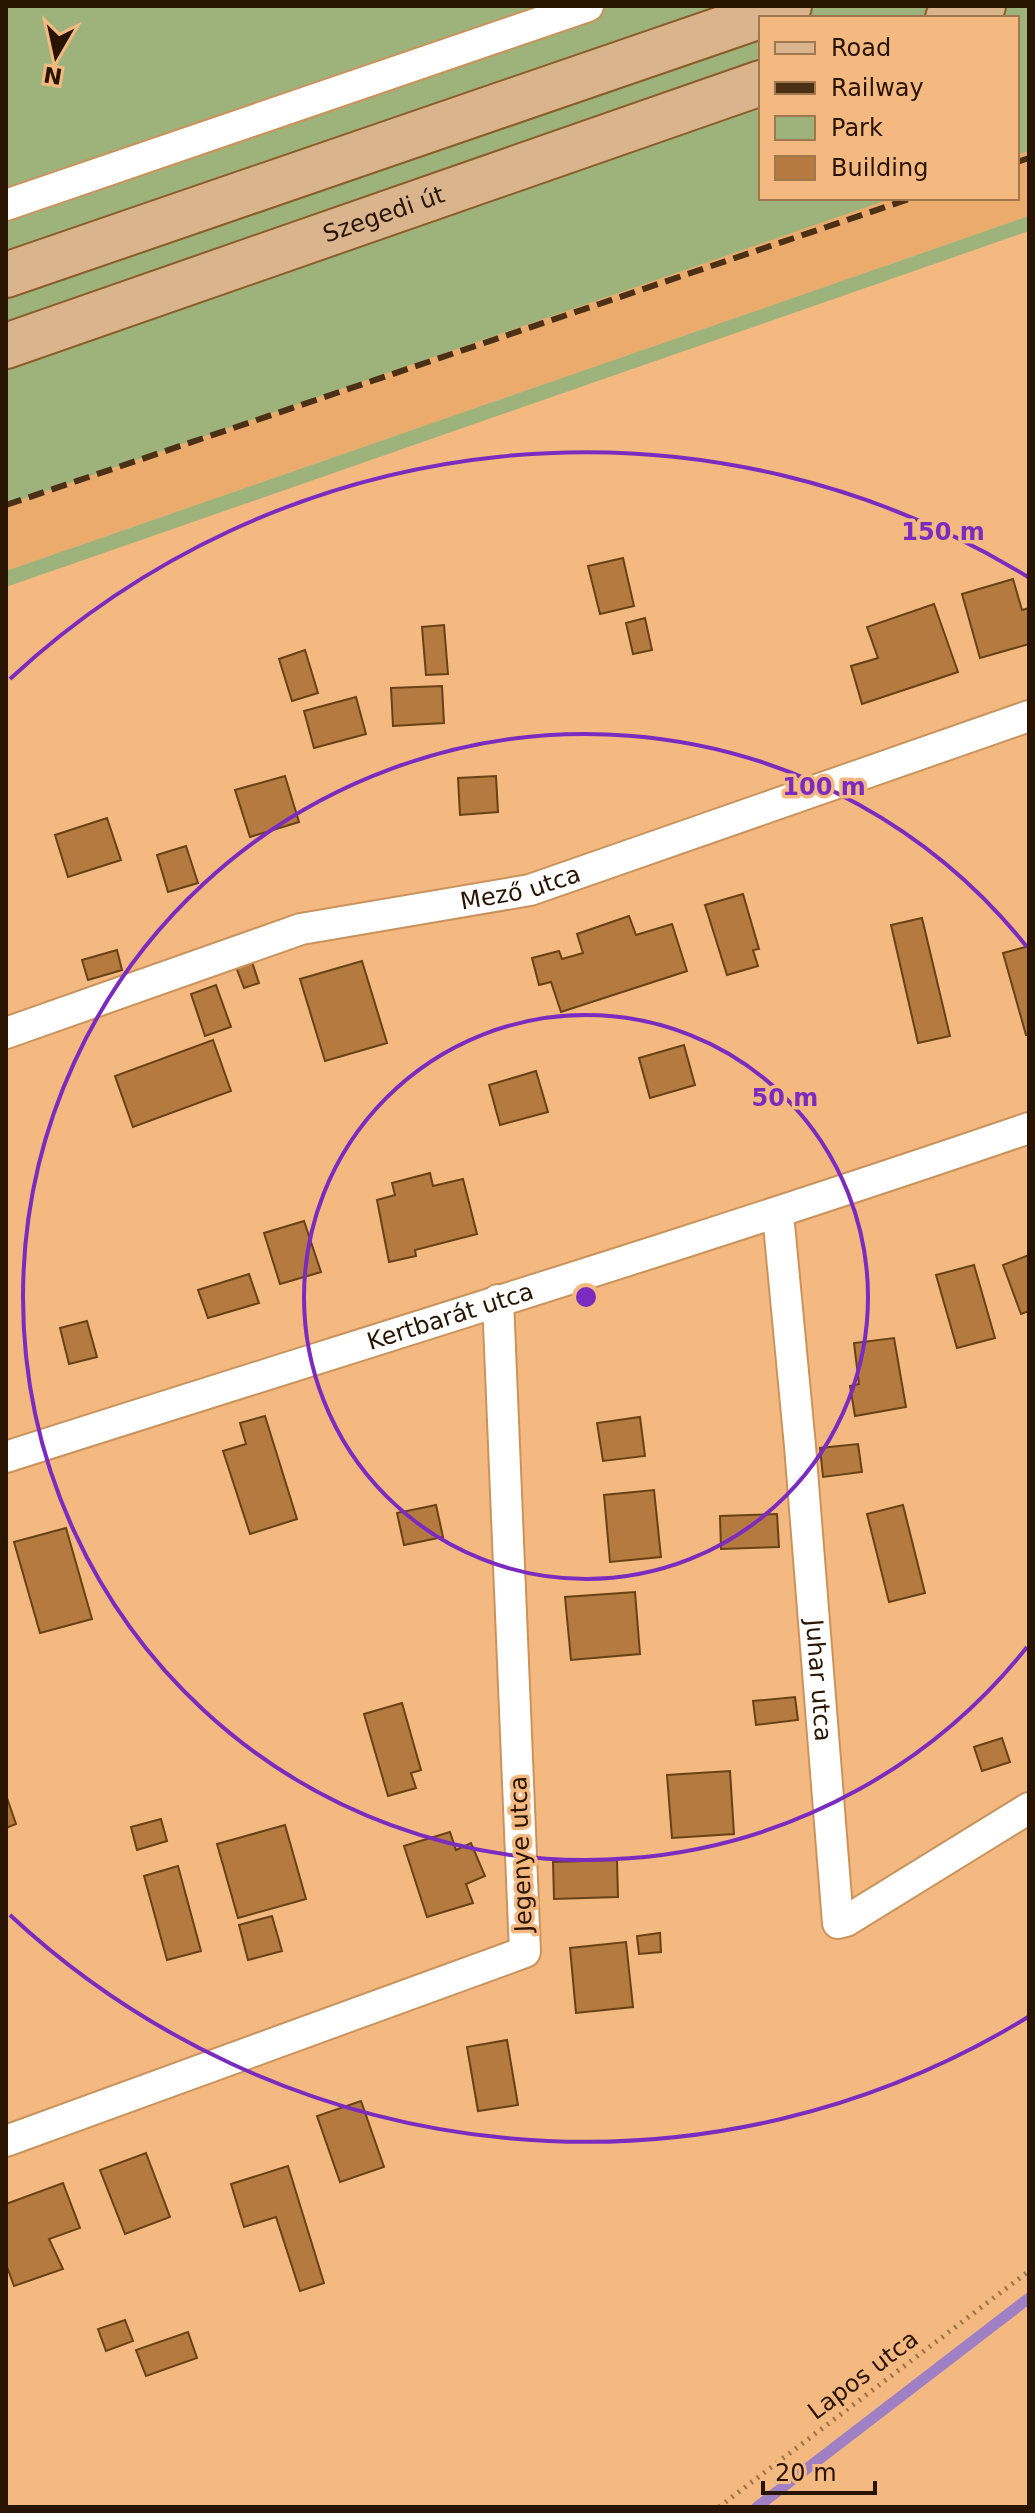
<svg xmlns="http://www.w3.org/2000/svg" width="1035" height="2513" font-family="'DejaVu Sans',sans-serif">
<rect width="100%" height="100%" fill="#f3b981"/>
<path fill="#eaab6d" d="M1029,151v65l-1023,355v-66l887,-307h124v-43z"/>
<g fill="#9eb37b">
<path d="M6,6h1023v145l-12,4v-137h-256v180h132l-887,307z"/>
<path d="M1029,216v15l-1023,356v-16z"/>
</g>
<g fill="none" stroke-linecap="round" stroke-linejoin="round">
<path stroke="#9f80c4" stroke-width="11" d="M757,2507l272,-209"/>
</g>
<g fill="#b47a3f" stroke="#694116" stroke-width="2">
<path d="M623,558l11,48 -34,8 -12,-48z"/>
<path d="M1013,579l9,31 7,-2v36l-49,14 -18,-64z"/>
<path d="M934,604l24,68 -96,32 -11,-38 27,-8 -11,-31z"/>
<path d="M645,618l7,32 -19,4 -7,-31z"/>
<path d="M444,625l4,49 -22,1 -4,-48z"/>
<path d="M305,650l13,43 -26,8 -13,-42z"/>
<path d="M442,686l2,37 -51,3 -2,-38z"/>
<path d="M356,697l10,37 -52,14 -10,-37z"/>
<path d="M285,776l14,46 -49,15 -15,-47z"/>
<path d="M496,776l2,36 -38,3 -2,-37z"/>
<path d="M107,818l14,42 -53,17 -13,-42z"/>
<path d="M186,846l12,37 -30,9 -11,-37z"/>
<path d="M743,894l16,55 -6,1 5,16 -31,9 -22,-70z"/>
<path d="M629,916l7,19 36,-11 15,47 -126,41 -10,-30 -12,3 -7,-27 27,-7 3,8 21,-6 -6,-19z"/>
<path d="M922,918l28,118 -32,7 -27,-118z"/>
<path d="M1029,946v89h-3l-23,-82z"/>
<path d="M117,950l5,20 -34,10 -6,-20z"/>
<path d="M362,961l25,82 -62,18 -25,-82z"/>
<path d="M252,962l7,21 -15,5 -8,-21z"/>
<path d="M216,985l15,42 -26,9 -14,-42z"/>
<path d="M213,1040l18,51 -98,36 -18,-51z"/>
<path d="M684,1045l11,40 -45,13 -11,-40z"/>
<path d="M536,1071l12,41 -48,13 -11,-40z"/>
<path d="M430,1173l3,13 30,-7 14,55 -62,16 1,6 -27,6 -12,-62 18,-5 -3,-12z"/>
<path d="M304,1221l17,51 -41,12 -16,-51z"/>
<path d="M1029,1255v56l-8,3 -18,-49z"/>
<path d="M974,1265l21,73 -38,10 -21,-73z"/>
<path d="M249,1274l10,29 -51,15 -10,-28z"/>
<path d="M87,1321l10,36 -28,7 -9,-36z"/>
<path d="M894,1338l12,69 -51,9 -5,-30 9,-2 -5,-41z"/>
<path d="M265,1416l32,103 -47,15 -27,-83 23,-7 -6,-21z"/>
<path d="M640,1417l5,39 -42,5 -6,-38z"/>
<path d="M858,1444l4,28 -39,5 -3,-29z"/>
<path d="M654,1490l7,67 -51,5 -6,-67z"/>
<path d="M436,1505l7,32 -39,8 -7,-32z"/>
<path d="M903,1505l22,88 -36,9 -22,-88z"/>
<path d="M777,1514l2,33 -58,2 -1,-33z"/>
<path d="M66,1528l26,91 -52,14 -26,-91z"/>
<path d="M635,1592l5,62 -69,6 -6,-63z"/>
<path d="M795,1697l3,23 -42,5 -3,-24z"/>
<path d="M402,1703l19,67 -10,3 5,15 -28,8 -24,-82z"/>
<path d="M1002,1738l8,24 -28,9 -8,-24z"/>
<path d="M730,1771l4,63 -62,4 -5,-63z"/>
<path d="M6,1795l10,29 -10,4z"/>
<path d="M161,1819l6,22 -30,9 -6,-23z"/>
<path d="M285,1825l21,74 -68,19 -21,-74z"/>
<path d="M450,1832l6,18 15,-7 14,33 -19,8 7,19 -46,14 -23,-71z"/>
<path d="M617,1860l1,37 -64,2 -1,-37z"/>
<path d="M178,1866l23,85 -34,9 -23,-84z"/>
<path d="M272,1916l10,35 -34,9 -9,-35z"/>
<path d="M660,1933l1,19 -22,2 -2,-18z"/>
<path d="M626,1942l7,65 -57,6 -6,-65z"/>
<path d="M507,2040l11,65 -40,6 -11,-64z"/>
<path d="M361,2101l23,66 -44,15 -23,-66z"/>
<path d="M146,2153l24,64 -45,17 -25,-64z"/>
<path d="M288,2166l36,117 -24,8 -24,-74 -32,10 -13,-43z"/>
<path d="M63,2183l17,45 -31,11 14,30 -49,17 -8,-22v-60z"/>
<path d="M125,2320l8,21 -27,10 -8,-22z"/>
<path d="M188,2332l9,26 -51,18 -10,-26z"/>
</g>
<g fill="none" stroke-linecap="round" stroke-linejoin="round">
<defs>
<g id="street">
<path d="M6,205l582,-199"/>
<path id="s1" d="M6,1033l295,-104 229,-39 499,-174"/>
<path id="s2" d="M778,1214l22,232 38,477 8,-2 183,-113"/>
<path id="s3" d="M6,1457c341,-109 684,-213 1023,-329"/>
<path d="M6,2141l519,-189 -27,-652"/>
</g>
<g id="primary">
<path d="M948,18l35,-12"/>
<path d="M6,275l783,-269"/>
<path id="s4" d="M6,346l755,-263"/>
</g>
</defs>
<use href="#street" stroke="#cb935c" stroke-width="34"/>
<use href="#primary" stroke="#8c5c2a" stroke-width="48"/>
<path stroke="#9d734a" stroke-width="5" stroke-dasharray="2 6" stroke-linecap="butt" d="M719,2507l310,-236"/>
<use href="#street" stroke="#fff" stroke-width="30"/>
<use href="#primary" stroke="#dab48d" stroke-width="44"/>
<g stroke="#4b3016" stroke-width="6" stroke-dasharray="16 8" stroke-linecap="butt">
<path d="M1017,162l12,-4"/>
<path d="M6,505l906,-307"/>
</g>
</g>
<g fill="none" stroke="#7b2cbf" stroke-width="4">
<circle cx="586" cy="1297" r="282"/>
<path d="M1027 1647A563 563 0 1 1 1027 947"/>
<path d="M1028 2017A845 845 0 0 1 10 1915M10 679A845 845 0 0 1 1028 577"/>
</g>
<g text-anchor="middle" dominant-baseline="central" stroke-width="7" stroke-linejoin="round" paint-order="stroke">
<g font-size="24" fill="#291400" stroke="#f3b981">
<text stroke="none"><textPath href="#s4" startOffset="400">Szegedi út</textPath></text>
<text stroke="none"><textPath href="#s1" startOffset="536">Mező utca</textPath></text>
<text stroke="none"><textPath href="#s3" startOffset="466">Kertbarát utca</textPath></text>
<text stroke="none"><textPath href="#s2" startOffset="468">Juhar utca</textPath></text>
<text transform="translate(521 1854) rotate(-92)">Jegenye utca</text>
<text transform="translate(863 2375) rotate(-37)">Lapos utca</text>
</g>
</g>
<circle cx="586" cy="1297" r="12" fill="#7b2cbf" stroke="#f3b981" stroke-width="4"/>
<g font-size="24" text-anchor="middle" font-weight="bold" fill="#7b2cbf" stroke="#f3b981" stroke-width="7" stroke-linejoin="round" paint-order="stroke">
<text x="943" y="540">150 m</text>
<text x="824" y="795">100 m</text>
<text x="785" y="1106">50 m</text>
</g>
<rect width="1035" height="2513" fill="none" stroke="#291400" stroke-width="16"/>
<rect x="759" y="16" width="260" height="184" fill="#f3b981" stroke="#a2774d" stroke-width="2"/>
<rect x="775" y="42" width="40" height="12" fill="#dab48d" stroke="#a2774d" stroke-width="2"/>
<text x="831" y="56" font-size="24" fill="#291400">Road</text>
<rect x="775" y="82" width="40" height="12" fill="#4b3016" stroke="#a2774d" stroke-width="2"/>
<text x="831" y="96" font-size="24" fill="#291400">Railway</text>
<rect x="775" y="116" width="40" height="24" fill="#9eb37b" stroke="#a2774d" stroke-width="2"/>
<text x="831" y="136" font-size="24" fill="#291400">Park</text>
<rect x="775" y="156" width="40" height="24" fill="#b47a3f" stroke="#a2774d" stroke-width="2"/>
<text x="831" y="176" font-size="24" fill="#291400">Building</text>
<g transform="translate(56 56) rotate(189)" stroke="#f3b981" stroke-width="6" paint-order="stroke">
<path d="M0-6L14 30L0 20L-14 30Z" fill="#291400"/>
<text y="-12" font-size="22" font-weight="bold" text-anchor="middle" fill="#291400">N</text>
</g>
<path d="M763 2481v12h112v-12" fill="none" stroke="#291400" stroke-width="4"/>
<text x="775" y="2481" font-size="24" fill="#291400" stroke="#f3b981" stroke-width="6" paint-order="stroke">20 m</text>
</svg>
